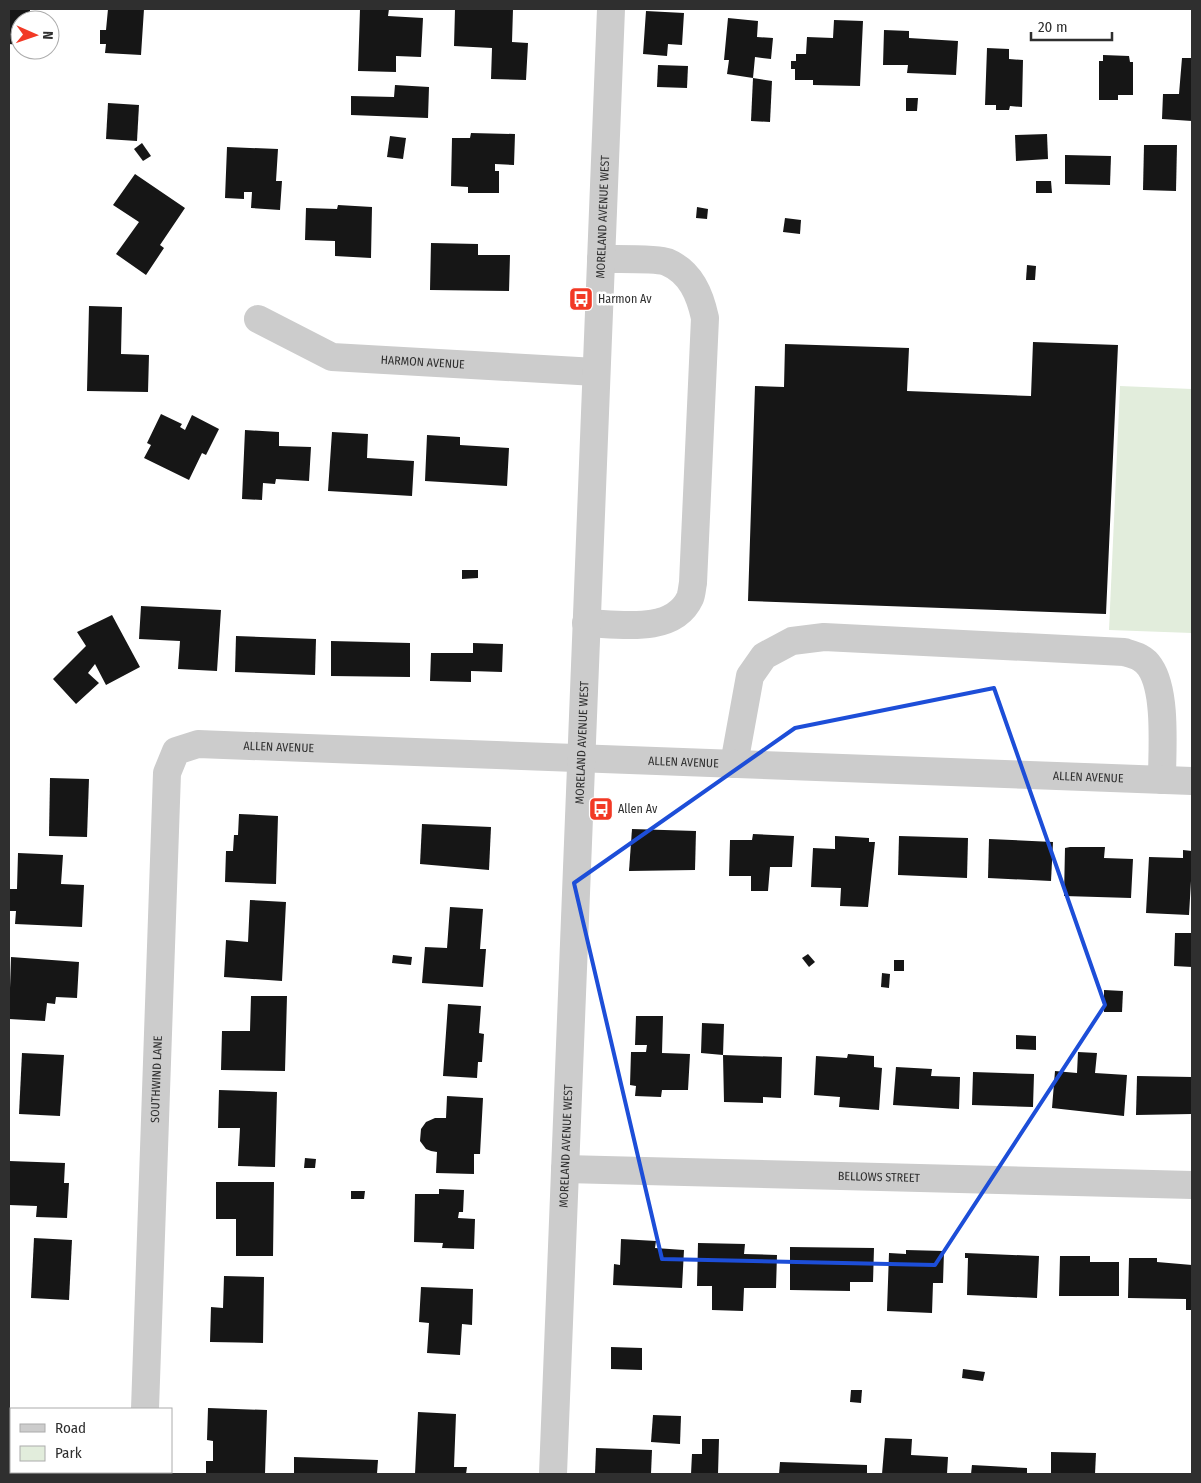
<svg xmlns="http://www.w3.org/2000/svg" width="1201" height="1483" font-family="'Fira Sans Condensed',sans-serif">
<rect width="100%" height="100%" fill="#fff"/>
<path fill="#e2eddc" d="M1120,386l72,3v244l-83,-3z"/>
<g fill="#161616">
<path d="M9,9h21v4l13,1 -1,6h-22v25l-11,-1z"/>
<path d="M108,9h36l-3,46 -36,-2 1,-9h-6v-14h6z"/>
<path d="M360,9h29l-1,7 35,2 -2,39 -25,-1v16l-38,-1z"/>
<path d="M455,9h58l-1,33 16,1 -2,37 -35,-1 1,-31 -38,-2z"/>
<path d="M646,11l38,2 -2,32 -14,-1 -1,12 -24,-2z"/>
<path d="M728,18l30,3 -1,16 16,1 -2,21 -16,-2 -2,21 -26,-4 2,-14h-5z"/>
<path d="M834,20l29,1 -3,65 -47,-1v-5h-18v-11h-4v-8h5v-7h10l1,-17 26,1z"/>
<path d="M884,30l25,1v7l49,3 -2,34 -49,-2 1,-8h-25z"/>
<path d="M987,48l22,1v10l14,1 -1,47 -12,-1 -1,4h-13v-5h-11z"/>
<path d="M1103,55l26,1 1,6h3v33h-15v5h-19v-39h4z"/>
<path d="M1182,58h10v63l-30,-2 1,-25h16z"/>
<path d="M658,65l30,1 -1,22 -30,-1z"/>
<path d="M753,78l19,3 -2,41 -19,-1z"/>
<path d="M395,85l34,2 -1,31 -77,-3v-19l43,1z"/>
<path d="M906,98h12l-1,13h-11z"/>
<path d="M108,103l31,2 -2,36 -31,-2z"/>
<path d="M471,133l44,1 -1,31 -19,-1v7h4v22h-31v-6l-17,-1 1,-48h18z"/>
<path d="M1047,134l1,25 -32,2 -1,-26z"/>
<path d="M390,136l16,2 -3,21 -16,-2z"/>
<path d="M142,143l9,13 -8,5 -9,-12z"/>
<path d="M1144,145h33l-1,46 -33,-1z"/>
<path d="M227,147l51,2 -2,32h6l-2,29 -29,-2 1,-16h-8v7l-19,-1z"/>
<path d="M1065,155l46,1 -1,29 -45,-1z"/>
<path d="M135,174l50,34 -25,37 4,3 -18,27 -30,-21 23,-32 -26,-17z"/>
<path d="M1036,181h15l1,12h-16z"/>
<path d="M338,205l34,2 -1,51 -36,-2v-15l-30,-1 1,-32 31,1z"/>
<path d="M697,207l11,2 -1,10 -11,-1z"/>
<path d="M785,218l16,2 -1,14 -17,-2z"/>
<path d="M431,243l47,1v11h32l-1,36 -79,-1z"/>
<path d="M1027,265l9,1 -1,14h-9z"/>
<path d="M89,306l33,1 -1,47 28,1 -1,37 -61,-1z"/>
<path d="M1033,342l85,3 -12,269 -358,-13 7,-215 29,1 1,-43 124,4 -2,43 124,5z"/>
<path d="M161,414l21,10 -2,3 5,3 7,-15 27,14 -13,26 -4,-2 -13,27 -45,-22 7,-13 -4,-2z"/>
<path d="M245,430l34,2v14l32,1 -2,34 -33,-2 -1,5 -12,-1 -1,17 -20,-1z"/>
<path d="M332,432l36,2 -1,24 47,3 -2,35 -84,-5z"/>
<path d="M427,435l33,2v8l49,3 -2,38 -82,-5z"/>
<path d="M462,570h16v8l-16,1z"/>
<path d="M141,606l80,4 -4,61 -39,-2 2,-28 -41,-2z"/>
<path d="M112,615l28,52 -34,18 -11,-21 -7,9 11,10 -23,21 -23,-25 33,-33 -9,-14z"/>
<path d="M236,636l80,3 -1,36 -80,-3z"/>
<path d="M331,641l79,2v34l-79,-1z"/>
<path d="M473,643l30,1 -1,28 -31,-1v11l-41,-1 1,-28h42z"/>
<path d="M50,778l39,1 -2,58 -38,-1z"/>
<path d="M239,814l39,2 -2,68 -51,-2 1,-31h7l1,-16h4z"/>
<path d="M422,824l69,3 -2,43 -69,-6z"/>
<path d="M632,829l64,2 -1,39 -66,1z"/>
<path d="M753,834l41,2 -2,31h-22l-2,24h-17v-15h-22l1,-36h22z"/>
<path d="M835,836l34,2v4h6l-7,65 -28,-1 1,-18 -30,-1 2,-39 22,1z"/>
<path d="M899,836l69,2 -1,40 -69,-3z"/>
<path d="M989,839l64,3 -2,39 -63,-3z"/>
<path d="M1070,847h35l-1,11 29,1 -2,39 -67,-2 1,-48z"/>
<path d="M1183,850l9,1v30h-1l-2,34 -43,-2 3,-56 34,1z"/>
<path d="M18,853l45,2 -2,29 23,1 -2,42 -67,-3 1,-13h-7l1,-22h7z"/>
<path d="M250,900l36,2 -4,79 -58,-4 2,-37 22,2z"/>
<path d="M450,907l33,2 -3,40h6l-3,38 -61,-4 3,-36 22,1z"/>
<path d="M1175,933h17v34l-18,-1z"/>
<path d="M808,954l7,8 -6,5 -7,-9z"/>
<path d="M393,955l19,2 -1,8 -19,-2z"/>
<path d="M11,957l68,5 -2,36 -21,-1 -1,7 -8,-1 -2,18 -36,-2z"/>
<rect x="894" y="960" width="10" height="11"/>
<path d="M882,973l8,1 -1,14 -8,-1z"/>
<path d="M1104,990l19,1 -1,21h-18z"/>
<path d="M251,996h36l-2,75 -64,-1 1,-39h28z"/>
<path d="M448,1004l33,2 -2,27 5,1 -2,28h-4l-1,16 -34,-2z"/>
<path d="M636,1016h27l-1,37 28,1 -2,36h-26l-1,7 -26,-1 1,-10 -6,-1 1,-33h15l1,-7h-12z"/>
<path d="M702,1023l22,1 -1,31 59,2 -1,41 -18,-1v6l-39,-1 -1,-47 -22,-2z"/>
<path d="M1016,1035l20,1v14l-20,-1z"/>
<path d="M1078,1052l19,1 -2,20 32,2 -3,41 -72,-8 3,-37 22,2z"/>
<path d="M22,1053l42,2 -4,61 -41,-2z"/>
<path d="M848,1054l26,2v11l8,1 -3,42 -40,-3 1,-10 -26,-2 2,-39 31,2z"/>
<path d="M896,1067l36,2 -1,7 29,1 -1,32 -66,-4z"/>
<path d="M973,1072l61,2 -1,33 -61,-2z"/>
<path d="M1137,1076l55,1v37l-56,1z"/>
<path d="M219,1090l58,2 -2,75 -37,-1 2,-38h-22z"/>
<path d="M447,1096l36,2 -3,56h-6v20l-38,-1 1,-21 -6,-1 -5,-2 -6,-8 1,-12 5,-7 9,-4h11z"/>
<path d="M305,1158l11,1 -1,9h-11z"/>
<path d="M9,1161l56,2 -1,20h5l-2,35 -31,-1 1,-11 -28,-1z"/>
<path d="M216,1182h58l-1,74h-37v-37h-20z"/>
<path d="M439,1189l25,1 -1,22h-4l-1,6 17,1 -1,30 -32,-1 1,-5 -29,-1 1,-48h24z"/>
<path d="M351,1191h14l-1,8h-13z"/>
<path d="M34,1238l38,2 -3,60 -38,-2z"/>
<path d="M621,1239l35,2 -1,7 29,2 -2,38 -69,-3 1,-21 6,1z"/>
<path d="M698,1243l47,1 -1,10 33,1 -1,33h-32l-1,23 -31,-1v-24h-15z"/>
<path d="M790,1247l84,1 -1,34h-23v9l-60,-1z"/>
<path d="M906,1250l38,1 -1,32h-10l-1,30 -45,-2 2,-58 17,1z"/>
<path d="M965,1253l74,3 -2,42 -70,-3 1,-37h-3z"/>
<path d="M1060,1256h30v6h29v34h-60z"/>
<path d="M1129,1258h28v4l35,3v45h-6v-11l-58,-1z"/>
<path d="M224,1276l40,1 -1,66 -53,-1 1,-35 12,1z"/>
<path d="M421,1287l52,2 -1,36 -10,-1 -2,31 -33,-2 2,-30 -10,-1z"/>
<path d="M611,1347l31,1v22l-31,-1z"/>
<path d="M963,1369l22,3 -2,9 -21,-3z"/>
<path d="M851,1390h11l-1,13 -11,-1z"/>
<path d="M208,1408l59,2 -2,64h-59v-13h7v-20l-6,-1z"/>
<path d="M418,1412l38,2 -2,53h13l-1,7h-51z"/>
<path d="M653,1415l28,1 -1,28 -29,-2z"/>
<path d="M885,1438l27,1 -1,16 37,2 -1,17h-65z"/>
<path d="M702,1439h17l-1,35h-27l1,-20h10z"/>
<path d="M596,1448l56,2 -1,24h-56z"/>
<path d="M1051,1452l45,1 -1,21h-44z"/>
<path d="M294,1457l84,3 -1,14h-83z"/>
<path d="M780,1462l87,3v9h-88z"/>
<path d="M972,1465l55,3v6h-56z"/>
<rect x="24" y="1472" width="37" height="2"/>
</g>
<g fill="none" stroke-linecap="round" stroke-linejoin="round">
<g stroke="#ccc" stroke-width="28">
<path id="s1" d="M258,319l74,38 264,15"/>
<path d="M586,623c32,1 87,12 104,-25 2,-5 2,-11 3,-15l12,-265c-5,-23 -14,-46 -38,-56 -10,-4 -53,-3 -66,-3"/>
<path d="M734,764l16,-88 14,-20 28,-15 32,-4 300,15c10,3 20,5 26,15 17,25 12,83 12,113"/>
<path id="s2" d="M565,1169l627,16"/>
<path id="s3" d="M145,1409l22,-636 9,-22 22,-7 994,37"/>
<path d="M143,1474v-2"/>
<path id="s4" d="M553,1474l58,-1465"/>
</g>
</g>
<path fill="none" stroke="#1d4ed8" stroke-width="4" stroke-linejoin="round" d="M994,688l111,317 -170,260 -273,-6 -88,-376 221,-155z"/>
<defs>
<symbol id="bus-square" viewBox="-11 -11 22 22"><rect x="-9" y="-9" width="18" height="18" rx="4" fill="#f23925" stroke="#fff"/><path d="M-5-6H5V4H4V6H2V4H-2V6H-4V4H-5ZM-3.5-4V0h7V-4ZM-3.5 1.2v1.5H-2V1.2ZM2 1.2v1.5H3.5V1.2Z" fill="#fff"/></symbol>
</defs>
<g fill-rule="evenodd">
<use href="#bus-square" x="567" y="285" width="28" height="28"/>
<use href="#bus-square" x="587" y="795" width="28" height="28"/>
</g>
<g text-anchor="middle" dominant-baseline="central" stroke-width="5" stroke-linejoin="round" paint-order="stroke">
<g font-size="12" fill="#2f2f2f" stroke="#fff">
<text stroke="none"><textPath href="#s4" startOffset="1258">MORELAND AVENUE WEST</textPath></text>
<text stroke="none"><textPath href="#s1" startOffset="174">HARMON AVENUE</textPath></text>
<text stroke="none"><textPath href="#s4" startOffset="732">MORELAND AVENUE WEST</textPath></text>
<text stroke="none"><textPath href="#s3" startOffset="764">ALLEN AVENUE</textPath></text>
<text stroke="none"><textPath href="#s3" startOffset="1169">ALLEN AVENUE</textPath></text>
<text stroke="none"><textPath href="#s3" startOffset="1574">ALLEN AVENUE</textPath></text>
<text stroke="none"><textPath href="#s3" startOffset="330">SOUTHWIND LANE</textPath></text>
<text stroke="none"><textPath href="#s4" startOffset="328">MORELAND AVENUE WEST</textPath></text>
<text stroke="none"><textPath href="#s2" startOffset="314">BELLOWS STREET</textPath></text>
</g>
<g font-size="12" fill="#2f2f2f" stroke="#fff" text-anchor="start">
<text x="598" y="299">Harmon Av</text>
<text x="618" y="809">Allen Av</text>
</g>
</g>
<rect width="1201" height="1483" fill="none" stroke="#2f2f2f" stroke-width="20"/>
<rect x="10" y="1408" width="162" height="65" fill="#ffffff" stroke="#acacac"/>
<rect x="20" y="1424" width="25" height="8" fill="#cccccc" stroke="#acacac"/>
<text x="55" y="1433" font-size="15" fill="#2f2f2f">Road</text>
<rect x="20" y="1446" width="25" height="15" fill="#e2eddc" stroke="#acacac"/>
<text x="55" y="1458" font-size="15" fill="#2f2f2f">Park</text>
<g transform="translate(35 35) rotate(92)"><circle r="24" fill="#ffffff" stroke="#acacac"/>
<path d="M0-4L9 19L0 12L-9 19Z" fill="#f23925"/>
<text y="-8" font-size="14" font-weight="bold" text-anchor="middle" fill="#2f2f2f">N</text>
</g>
<path d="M1031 32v8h81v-8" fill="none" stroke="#2f2f2f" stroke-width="2.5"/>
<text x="1038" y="32" font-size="15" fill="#2f2f2f" stroke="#ffffff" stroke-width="4" paint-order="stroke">20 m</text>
</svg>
